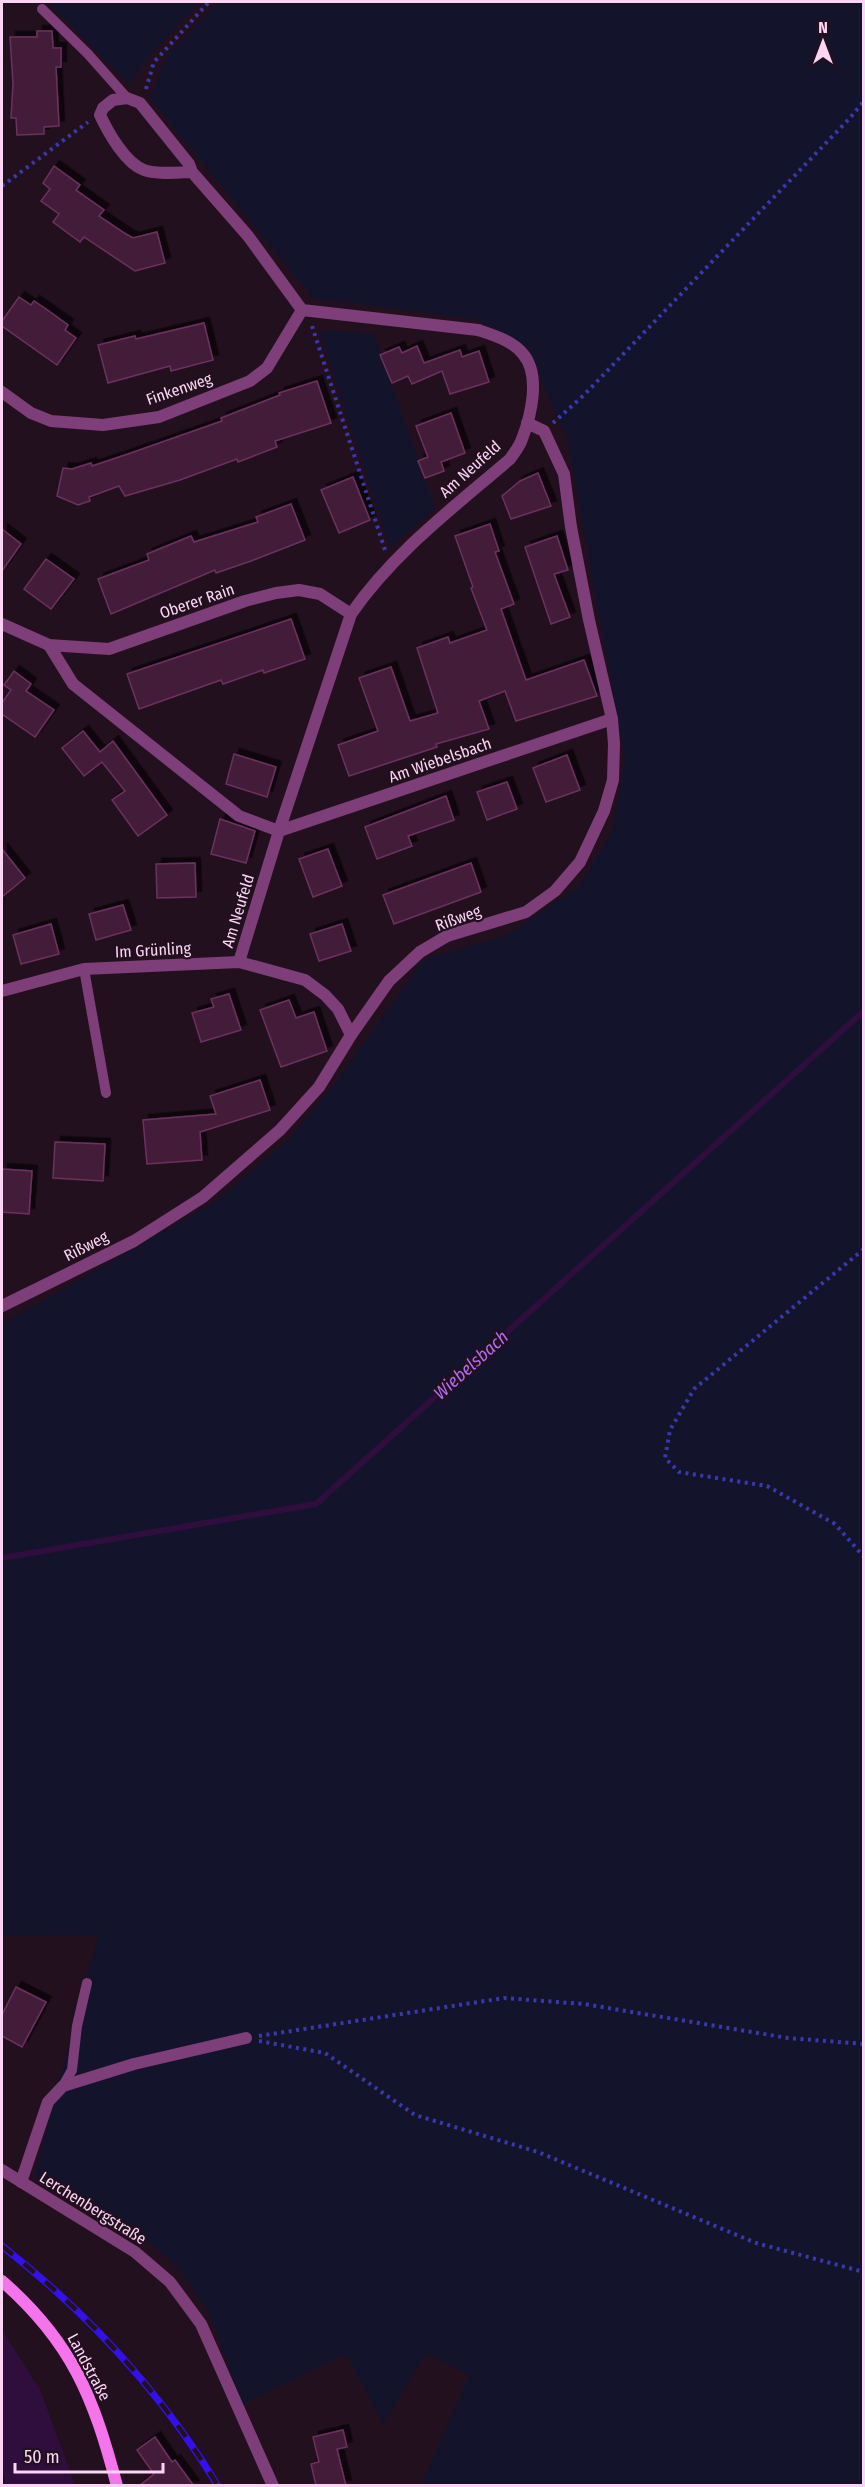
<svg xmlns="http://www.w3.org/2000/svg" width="865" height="2487" font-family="'Fira Sans Condensed',sans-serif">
<defs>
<filter id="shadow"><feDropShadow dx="5.5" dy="-5.5" stdDeviation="0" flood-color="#0009"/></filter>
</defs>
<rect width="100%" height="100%" fill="#23101f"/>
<g fill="#14132c">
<path d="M48,2h153l-47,48 -25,34z"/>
<path d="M219,2h644v2483h-442l48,-110 -42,-22 -44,71 -37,-70 -104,51 -31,-89 -35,-52 -44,-35 -98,-52 64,-242 -96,1v-612l214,-123 72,-61 46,-55 90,-126 81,-23 76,-51 32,-57 12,-69 -58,-322 -20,-42 -17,-46 -55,-30 -162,-21 -163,-200 17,-43z"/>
<path d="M325,330l49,4 61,174 -45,40 -70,-215z"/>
</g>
<path fill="#2f0e3e" d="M2,2330l38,60 35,95h-69l-4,-16z"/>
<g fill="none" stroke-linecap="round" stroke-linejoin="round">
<path stroke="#2f0e3e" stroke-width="6" d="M2,1558l314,-54 548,-493"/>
</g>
<g fill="#421d39" stroke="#6c315e" stroke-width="1.5" filter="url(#shadow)">
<path d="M37,31h15l1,17h8v19h-5l3,59 -15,1v7l-27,1 -1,-17h-5l2,-34 -3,-47h27z"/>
<path d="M54,166l26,19 -4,5 28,20 -5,6 27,18 7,4 24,-6 8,31 -30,8 -51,-34 -4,5 -27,-20 6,-8 -18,-13 9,-12 -7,-6z"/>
<path d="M19,297l12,8 3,-4 12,8 22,16 -3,5 11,8 -19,27 -55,-39v-5z"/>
<path d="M204,323l9,37 -42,11 -1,-5 -62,17 -10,-38 37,-9 1,3z"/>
<path d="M417,346l7,17 36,-13 2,7 17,-6 10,31 -39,12 -8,-23 -30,13 -4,-8 -16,7 -12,-28 19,-8 3,6z"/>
<path d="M317,381l14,42 -56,18 2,6 -39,15 -1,-3 -57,21 -55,16 -6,-10 -30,11 1,4 -12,4 -21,-9 6,-28 9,1 19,-6 1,3 36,-12 94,-33 -1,-3 59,-23 -1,-2z"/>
<path d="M451,413l14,40 -24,9 3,9 -19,7 -7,-17 10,-4 -12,-31z"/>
<path d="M538,473l13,33 -40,13 -9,-23 18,-15z"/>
<path d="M353,477l17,43 -31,13 -18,-43z"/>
<path d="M291,504l14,36 -54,21 -35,12 -1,-3 -104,44 -13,-35 51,-19 -2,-6 44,-18 3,6 64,-20 -2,-5z"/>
<path d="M490,524l9,27 -4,1 19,52 -13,5 25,71 58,-20 13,36 -81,25 -11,-30 -26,10 10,28 -53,15 1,3 -88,29 -11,-31 40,-14 -19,-53 32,-11 19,54 28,-8 -21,-65 31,-11 2,6 37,-13 -16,-42 2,-1 -18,-51z"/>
<path d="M2,529l19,15 -19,27z"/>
<path d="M557,536l11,34 -14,4 16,43 -19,7 -26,-77z"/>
<path d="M46,559l28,20 -23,30 -27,-20z"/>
<path d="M291,619l14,40 -41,14 -1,-3 -40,14 -2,-4 -82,29 -12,-35z"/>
<path d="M14,671l17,13 -5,7 28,19 -19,27 -33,-23v-11l9,-13 -7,-5z"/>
<path d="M83,731l17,21 13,-11 54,74 -29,21 -26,-36 13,-9 -23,-29 -18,14 -22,-28z"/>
<path d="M234,754l42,13 -9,30 -41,-13z"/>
<path d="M567,755l13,35 -34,12 -13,-34z"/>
<path d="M507,782l10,27 -30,11 -10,-28z"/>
<path d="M446,796l8,24 -46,16 4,10 -35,13 -12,-32z"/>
<path d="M220,819l35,12 -9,32 -35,-9z"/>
<path d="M2,849l23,29 -23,19z"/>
<path d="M328,849l14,37 -29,11 -14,-38z"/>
<path d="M195,863l1,34 -39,1 -1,-34z"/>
<path d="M471,863l10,29 -87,32 -11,-29z"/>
<path d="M123,905l8,25 -35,10 -7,-26z"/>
<path d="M51,924l8,30 -38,10 -8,-29z"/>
<path d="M342,924l9,27 -32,10 -9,-27z"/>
<path d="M229,994l12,36 -40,12 -9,-29 22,-6 -3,-8z"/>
<path d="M289,1000l7,18 18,-6 13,39 -46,16 -21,-57z"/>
<path d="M260,1080l10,30 -70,22 2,28 -55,4 -4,-44 73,-6 -6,-18z"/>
<path d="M55,1142l50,2 -2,37 -50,-3z"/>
<path d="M2,1169l30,2 -3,43 -27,-2z"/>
<path d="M16,1987l30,15 -24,45 -20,-11v-21z"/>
<path d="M343,2430l4,17 -10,2 9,37h-30l-5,-22 8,-2 -6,-25z"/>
<path d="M155,2437l17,25 3,-2 19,26h-55l15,-12 -17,-24z"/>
</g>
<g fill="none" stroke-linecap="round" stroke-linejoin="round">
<g stroke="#3839ad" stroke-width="4" stroke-dasharray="3 4.5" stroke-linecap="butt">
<path d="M146,89l8,-27 55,-60"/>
<path d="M2,186l86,-64"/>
<path d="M312,326l73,224"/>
<path d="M553,423l31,-28 265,-276 15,-18"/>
<path d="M864,1249l-170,140 -24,41 -5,28 14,14 88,14 68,38 29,33"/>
<path d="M259,2036l245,-38 80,6 204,34 76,6"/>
<path d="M259,2041l66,12 90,62 123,37 218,91 108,29"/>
</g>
<g stroke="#7e3e79" stroke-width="10">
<path d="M42,9l46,45 39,44"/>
<path d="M84,969l22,124"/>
<path d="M63,2086l9,-16 5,-44 10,-43"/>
</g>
<g stroke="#7e3e79" stroke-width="12">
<path d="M192,172c-14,0 -35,3 -48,-2 -19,-7 -36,-38 -44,-55l3,-7 10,-8 14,-2 13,5 49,61 3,8 56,64 54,74 176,20c15,5 35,11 45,24 18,21 8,62 -1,85 -2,7 -8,14 -12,20 -57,49 -116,93 -159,155l-72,217 -40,131"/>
<path d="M2,392l29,21 20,8 52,4 56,-8 91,-36 17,-13 35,-58"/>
<path d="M2,624l47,21 60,4 136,-48 31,-8 23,-3 21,4 31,20"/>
<path d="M49,645l24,39 166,132 40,15 333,-112"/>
<path d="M2,991l82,-22 155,-7 66,18 20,15 13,14 13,26"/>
<path d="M2,1306l132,-65 69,-44 77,-67 39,-43 32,-52 38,-54 31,-29 27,-16 79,-24 29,-21 25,-29 24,-51 9,-31 1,-36 -2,-25 -23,-99 -18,-93 -7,-53 -20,-43 -17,-8"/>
<path d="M2,2170l133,82 35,30 31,42 72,162"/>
<path d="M21,2182l27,-80 15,-16 71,-22 112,-26"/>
</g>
<path stroke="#f573eb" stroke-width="12" d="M2,2281c70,61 92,117 115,205"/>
<defs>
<path id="rail" d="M2,2246c86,67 159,146 216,240"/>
</defs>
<use href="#rail" stroke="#3211eb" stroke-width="7"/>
<use href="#rail" stroke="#23101f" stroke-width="4.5" stroke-dasharray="14" stroke-linecap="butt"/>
</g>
<g text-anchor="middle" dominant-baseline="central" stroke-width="4.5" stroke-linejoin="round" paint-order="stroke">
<g font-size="16" fill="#fcd5f5" stroke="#23101f">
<text transform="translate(179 389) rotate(-19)">Finkenweg</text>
<text transform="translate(470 469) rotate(-42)">Am Neufeld</text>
<text transform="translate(197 601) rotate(-19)">Oberer Rain</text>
<text transform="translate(440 760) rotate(-19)">Am Wiebelsbach</text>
<text transform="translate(238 911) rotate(-73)">Am Neufeld</text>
<text transform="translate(458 918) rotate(-20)">Rißweg</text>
<text transform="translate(153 950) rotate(-3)">Im Grünling</text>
<text transform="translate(86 1246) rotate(-27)">Rißweg</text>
<text transform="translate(93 2208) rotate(32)">Lerchenbergstraße</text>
<text transform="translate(89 2367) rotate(62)">Landstraße</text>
</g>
<g font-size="18" font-style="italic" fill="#b16bf4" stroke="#23101f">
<text transform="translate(471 1365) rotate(-42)">Wiebelsbach</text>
</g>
</g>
<rect width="865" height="2487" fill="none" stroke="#fcd5f5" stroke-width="6"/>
<g transform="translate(823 42)" stroke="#23101f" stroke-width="4.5" paint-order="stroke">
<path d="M0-4.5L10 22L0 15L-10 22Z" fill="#fcd5f5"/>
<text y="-9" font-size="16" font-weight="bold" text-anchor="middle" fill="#fcd5f5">N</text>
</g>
<path d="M15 2463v9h148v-9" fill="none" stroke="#fcd5f5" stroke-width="3"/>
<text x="24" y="2463" font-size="18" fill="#fcd5f5" stroke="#23101f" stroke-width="4.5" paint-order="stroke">50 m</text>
</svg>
